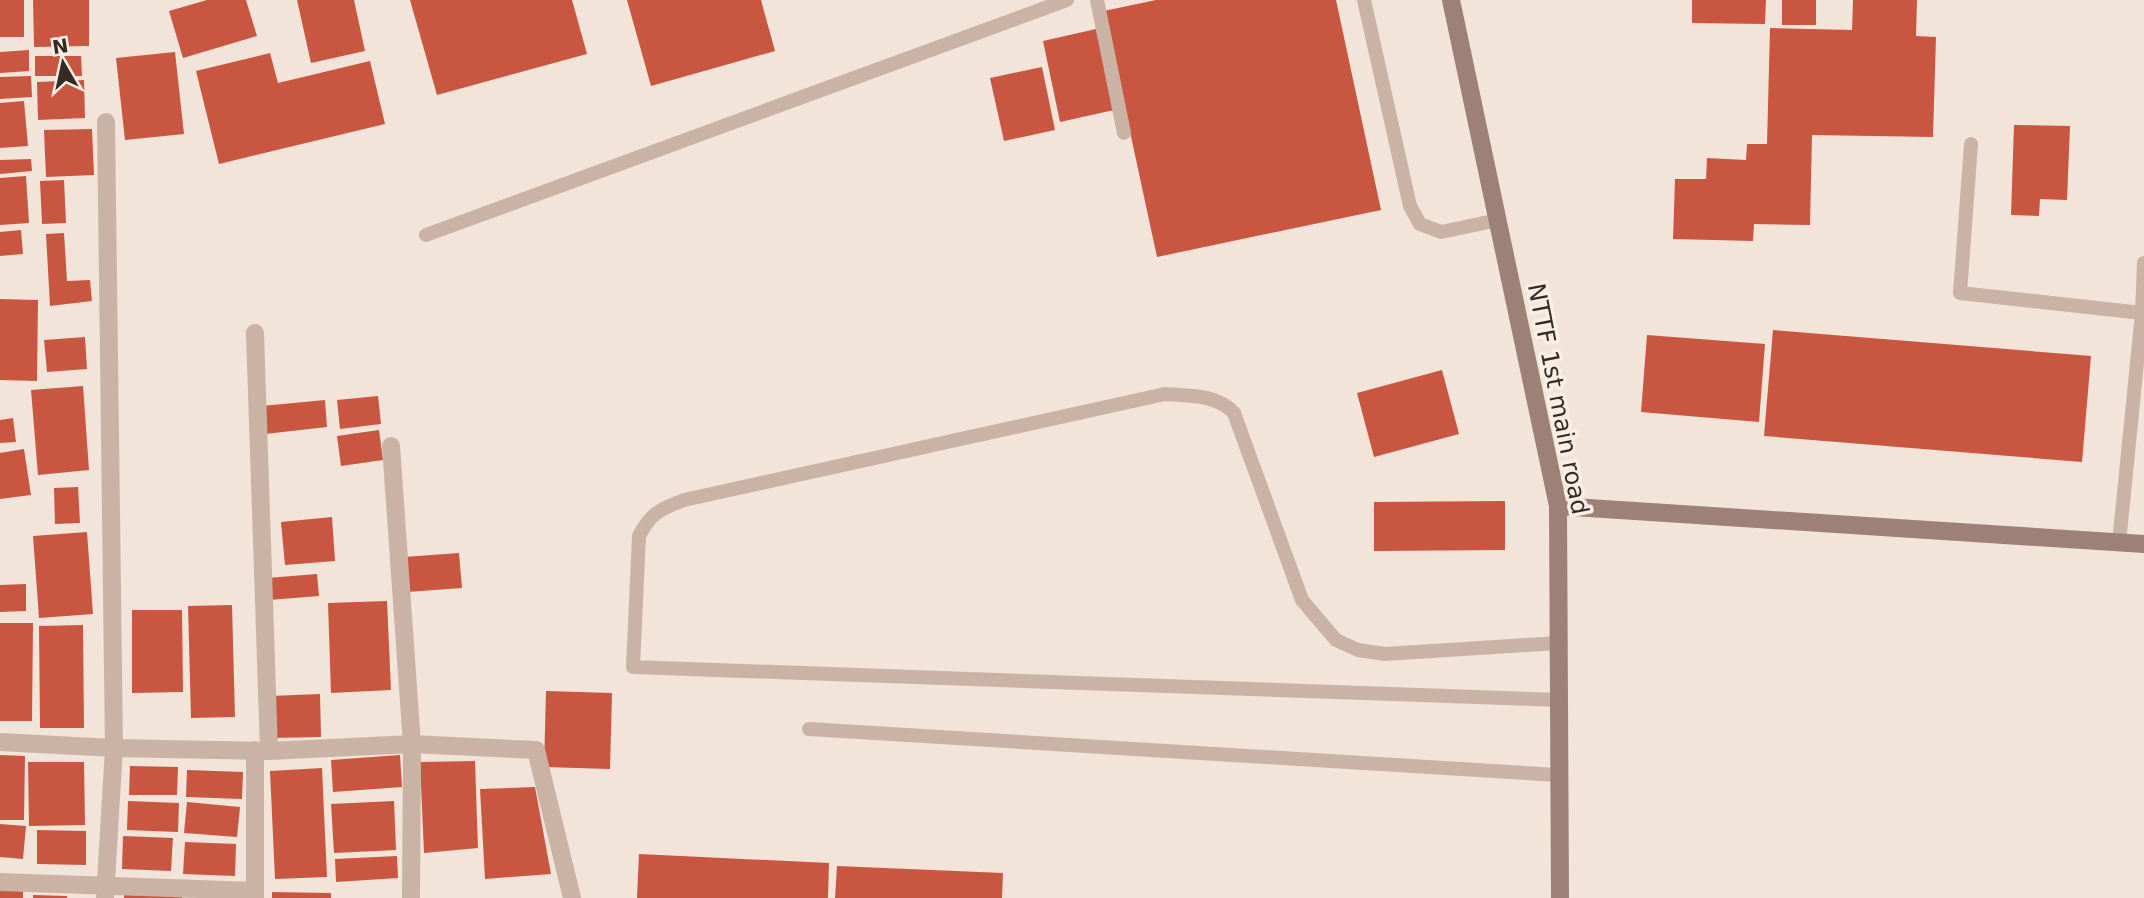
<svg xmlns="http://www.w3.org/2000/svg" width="2144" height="898" font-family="'DejaVu Sans',sans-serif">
<rect width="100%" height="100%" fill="#f2e4d9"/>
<g fill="#c95640">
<rect x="0" y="0" width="24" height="37"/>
<path d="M33,0h56v46l-55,1z"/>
<path d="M207,0h39l11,36 -74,22 -14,-47z"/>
<path d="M297,0h57l11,51 -54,12z"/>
<path d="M410,0h162l15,54 -150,41z"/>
<path d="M627,0h134l14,51 -124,35z"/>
<path d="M1156,0h180l45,210 -224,47 -53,-246z"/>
<path d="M1692,0h74l-1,24 -73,-1z"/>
<rect x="1782" y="0" width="34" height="25"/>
<path d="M1853,0h64l-1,36 20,1 -3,100 -121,-2 -2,90 -56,-1 -1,17 -80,-2 2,-60h31l1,-21 39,2 1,-16h20l3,-116 82,2z"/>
<path d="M1096,29l18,81 -54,12 -17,-81z"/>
<path d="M29,50v21l-29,2v-21z"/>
<path d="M175,52l9,82 -59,6 -9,-82z"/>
<path d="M270,53l8,30 92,-22 15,63 -166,40 -23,-93z"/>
<path d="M35,56h46l1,20h-47z"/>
<path d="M1042,67l13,63 -51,11 -14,-63z"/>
<path d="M31,76l1,21 -32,2v-22z"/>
<path d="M84,80l1,38 -47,2 -1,-38z"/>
<path d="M24,101l4,45 -28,2v-45z"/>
<path d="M2014,125l56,1 -3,74 -27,-1 -1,17 -28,-1z"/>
<path d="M92,129l2,46 -48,2 -2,-47z"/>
<path d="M31,159l1,12 -32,3v-14z"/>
<path d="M26,176l3,47 -29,2v-47z"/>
<path d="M64,180l2,43 -24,1 -2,-43z"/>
<path d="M21,230l2,24 -23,2v-24z"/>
<path d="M64,233l3,48 23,-1 2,21 -42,5 -4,-72z"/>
<path d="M0,299l38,1 -1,81 -37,-1z"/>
<path d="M1773,330l318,26 -9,106 -318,-26z"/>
<path d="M1647,335l118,9 -6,78 -118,-10z"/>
<path d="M85,337l2,32 -40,3 -3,-32z"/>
<path d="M1442,370l17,64 -85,23 -17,-64z"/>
<path d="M83,386l6,84 -51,5 -7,-85z"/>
<path d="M378,396l3,28 -41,5 -3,-29z"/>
<path d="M325,400l2,27 -62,7 -3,-28z"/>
<path d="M13,418l3,24 -16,1v-23z"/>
<path d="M379,430l4,30 -42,6 -4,-30z"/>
<path d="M24,449l7,46 -31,4v-46z"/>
<path d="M78,487l2,36 -25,1 -1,-36z"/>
<path d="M1505,501v49l-131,1v-49z"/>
<path d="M332,517l3,44 -50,4 -4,-43z"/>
<path d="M87,532l6,82 -54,4 -6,-82z"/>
<path d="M459,553l3,35 -55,4 -3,-35z"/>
<path d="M317,574l2,22 -50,4 -2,-22z"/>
<path d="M26,584v27l-26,1v-27z"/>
<path d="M387,601l4,89 -60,3 -3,-90z"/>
<path d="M232,605l3,112 -44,1 -3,-112z"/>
<path d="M132,610h50l1,82 -51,1z"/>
<path d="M0,623h33l-1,98h-32z"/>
<path d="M83,625l1,103h-44l-1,-102z"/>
<path d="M546,691l66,2 -2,76 -66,-2z"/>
<path d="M320,694l1,43 -50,1 -1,-42z"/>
<path d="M0,755l25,1 -1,64h-24z"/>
<path d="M400,755l2,32 -69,5 -2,-32z"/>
<path d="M475,761l3,87 -54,5 -4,-91z"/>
<path d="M28,762h56l1,63 -56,1z"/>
<path d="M130,766l48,1 -1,28h-48z"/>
<path d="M322,768l5,109 -52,2 -5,-108z"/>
<path d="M187,770l56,2 -1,27 -56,-2z"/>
<path d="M535,787l16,87 -66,5 -5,-90z"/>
<path d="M128,801l51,2 -1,29 -51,-2z"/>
<path d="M394,801l2,49 -62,3 -3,-49z"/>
<path d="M187,802l53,5 -3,30 -53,-4z"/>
<path d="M0,824l26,2 -3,33 -23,-2z"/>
<path d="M37,830l49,1v34l-49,-1z"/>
<path d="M123,836l50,2 -2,33 -49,-2z"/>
<path d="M185,842l51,2 -1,32 -52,-2z"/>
<path d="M639,854l190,9 -1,35h-191z"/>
<path d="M397,856l1,22 -62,4 -1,-23z"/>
<path d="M837,866l166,7 -1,25h-167z"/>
<rect x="0" y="889" width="23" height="9"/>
<path d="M272,892l59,1v5h-59z"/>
<path d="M33,895l34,1v2h-34z"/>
<rect x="124" y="895" width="58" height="3"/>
</g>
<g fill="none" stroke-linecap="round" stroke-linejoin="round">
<g stroke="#cab3a5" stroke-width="14">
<path d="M1097,0l27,133"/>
<path d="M1364,0l46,206 10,18 21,8 57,-12"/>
<path d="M1971,144l-11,149 182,20"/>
<path d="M426,235l641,-235"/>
<path d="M2119,543l23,-230 2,-50"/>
<path d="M1558,643l-173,11 -27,-4 -22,-10 -34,-40 -68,-187c-17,-19 -45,-17 -69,-19l-481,106c-24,9 -33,13 -45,36l-6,131 925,33"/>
<path d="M809,729l749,46"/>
</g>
<g stroke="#cab3a5" stroke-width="18">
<path d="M255,333l14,418"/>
<path d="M391,446l21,298 -1,154"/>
<path d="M0,742l114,6 155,3 143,-7 124,6 36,148"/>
<path d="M0,882l255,9"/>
<path d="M105,898l9,-150 -8,-626"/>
<path d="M255,898v-148"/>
</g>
<g stroke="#9e8176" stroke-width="18">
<path d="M1451,0l107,506 2,392"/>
<path d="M1558,506l586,38"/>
</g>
</g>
<g text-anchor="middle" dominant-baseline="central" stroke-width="7" stroke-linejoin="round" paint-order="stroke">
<g font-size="24" fill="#352a26" stroke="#f9efe5">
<text transform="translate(1558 399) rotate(79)">NTTF 1st main road</text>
</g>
</g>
<g transform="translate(63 63) rotate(351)" stroke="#f9efe5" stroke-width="5" paint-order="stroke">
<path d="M0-5L12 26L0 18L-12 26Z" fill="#352a26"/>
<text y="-10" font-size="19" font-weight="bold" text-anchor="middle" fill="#352a26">N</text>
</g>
</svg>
